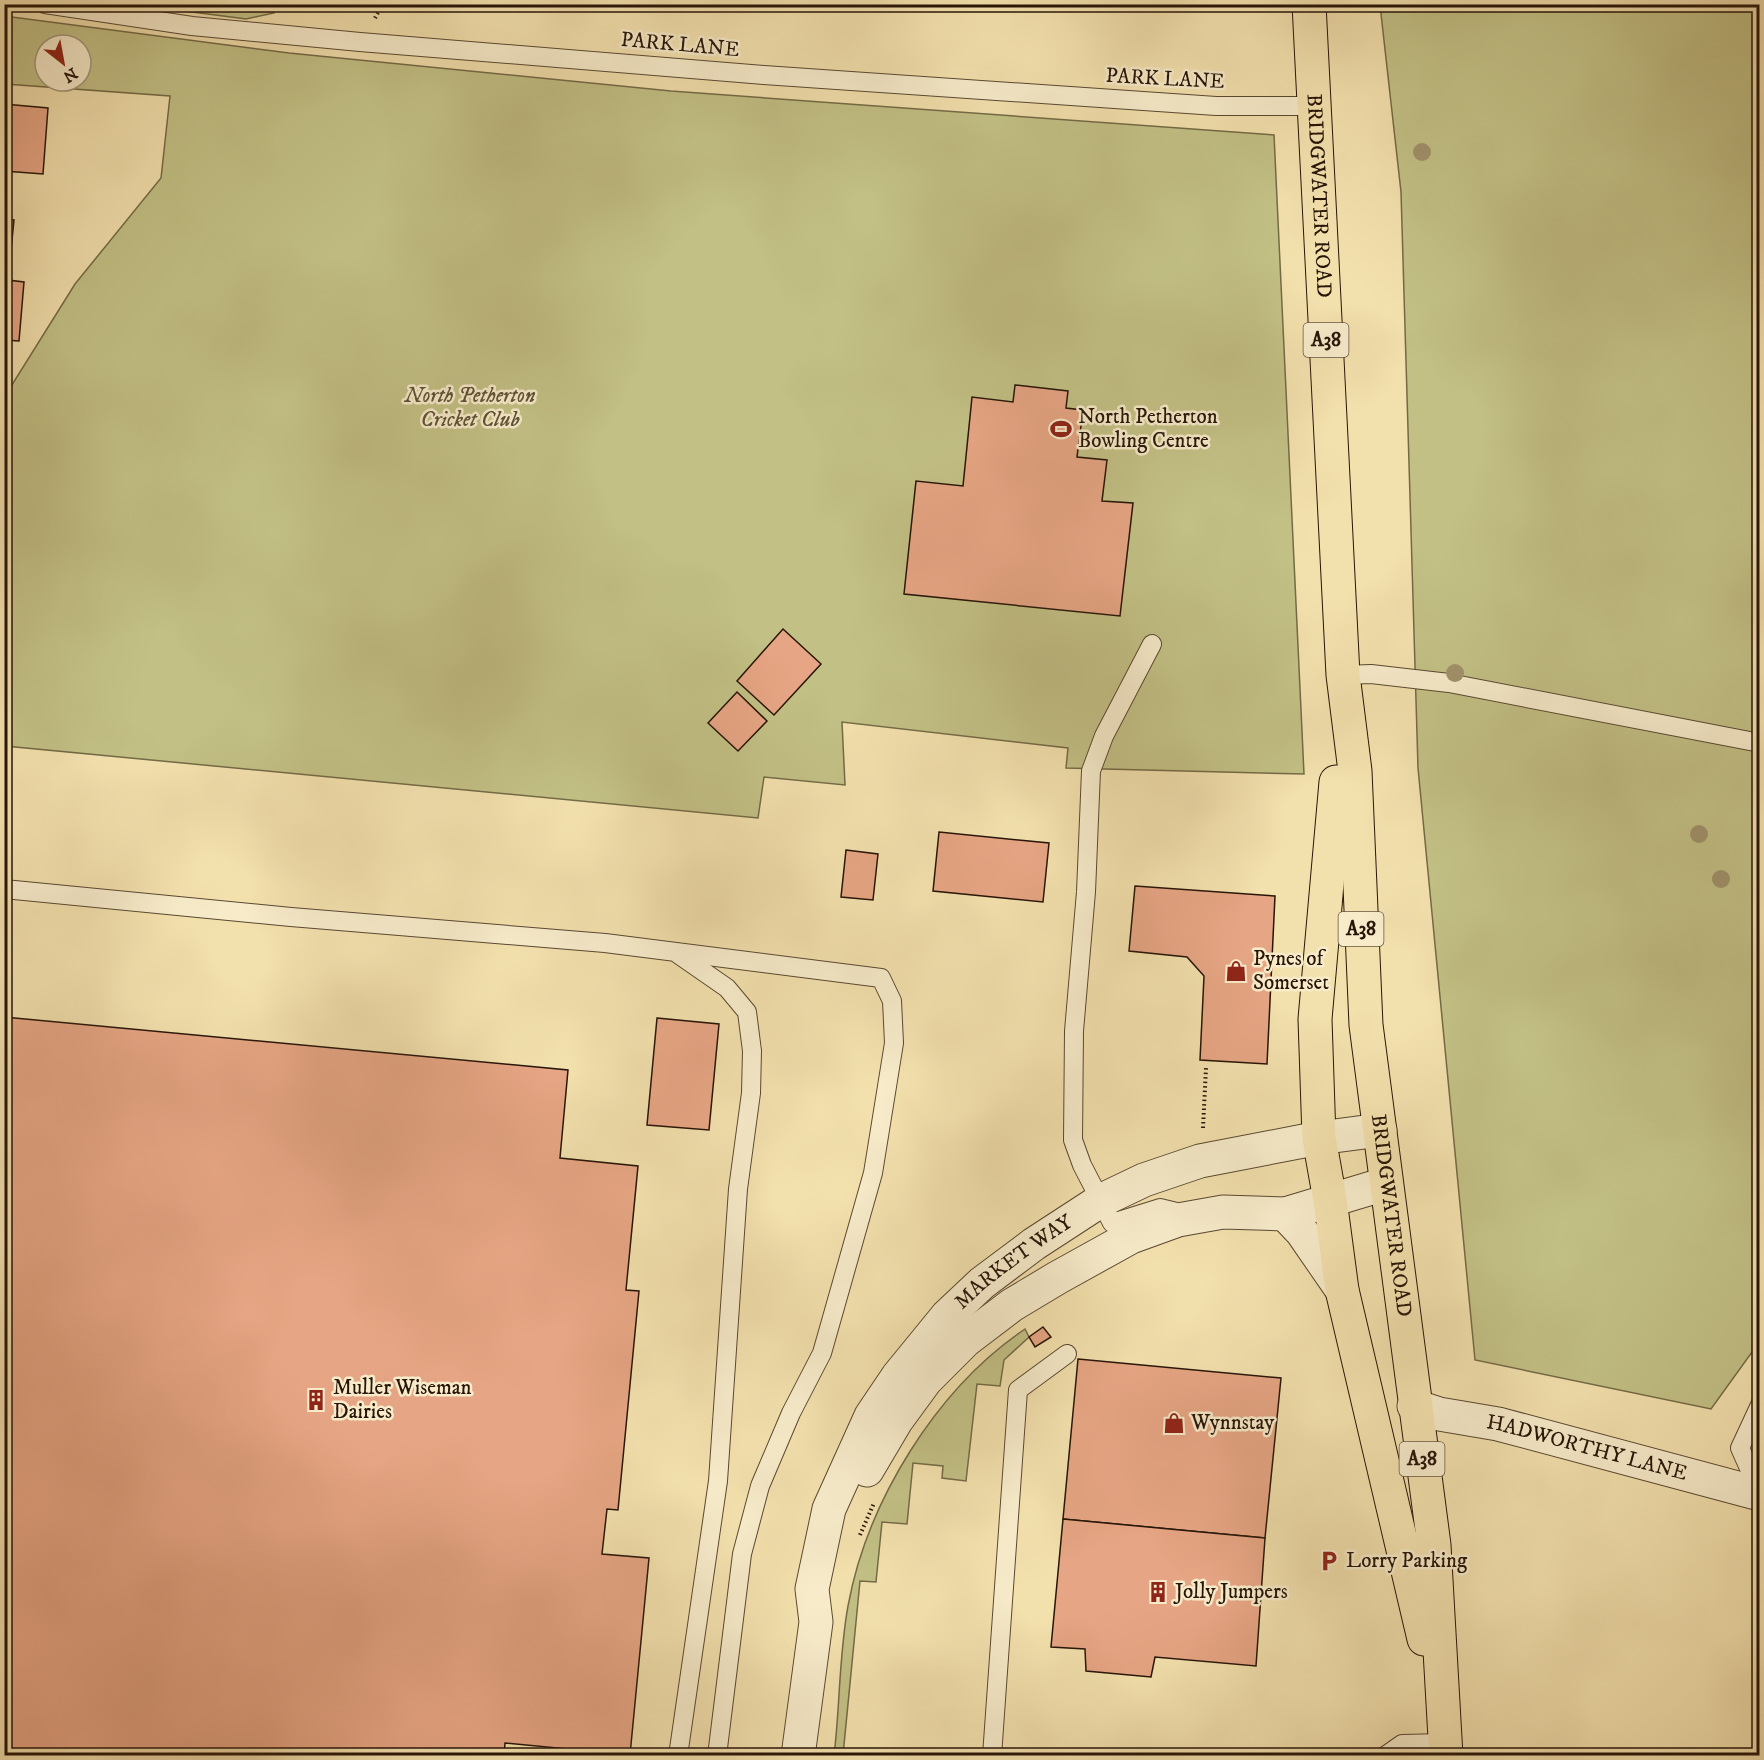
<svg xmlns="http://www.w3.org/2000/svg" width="1764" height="1760" font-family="'IM FELL DW Pica',serif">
<rect width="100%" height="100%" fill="#f2e0ad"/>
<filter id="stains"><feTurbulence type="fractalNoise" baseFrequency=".00333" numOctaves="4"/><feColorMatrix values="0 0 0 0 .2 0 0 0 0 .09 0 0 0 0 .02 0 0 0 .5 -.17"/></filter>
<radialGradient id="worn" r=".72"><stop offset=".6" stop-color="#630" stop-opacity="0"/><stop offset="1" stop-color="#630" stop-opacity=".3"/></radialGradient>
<g fill="#c2c085" stroke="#746a46" stroke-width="1.5" fill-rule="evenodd">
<path d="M138,5h135l1,8 -28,6z"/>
<path d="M1380,5h379l1,1336 -49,68 -236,-49 -57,-592 -17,-576z"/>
<path d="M4,16l285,37 382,38 603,44 30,639 -238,-6 2,-20 -226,-26 3,63 -81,-8 -6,41 -753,-72v-350l70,-112 86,-106 9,-82 -165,-12zM45,45h36v36h-36z"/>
<path d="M1025,1329l4,8 -25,23 -4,26 -23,-2 -11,97 -24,-3 1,-12 -30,-3 -6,61 -25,-2 -6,60 -16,-1 -17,174 -9,1c6,-50 5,-101 14,-150 19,-104 88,-217 177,-277z"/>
</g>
<g fill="#e6a584" stroke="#271508" stroke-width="1.5">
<path d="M4,104l44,4 -5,66 -39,-3z"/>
<path d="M4,219l10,1 -6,60 16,2 -5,59 -15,-1z"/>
<path d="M1015,385l53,6 -2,17 17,2 -6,47 30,3 -5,41 31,2 -13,113 -216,-22 12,-113 47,5 9,-89 41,5z"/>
<path d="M783,629l38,35 -47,51 -37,-34z"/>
<path d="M737,692l30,29 -29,30 -30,-28z"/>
<path d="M939,832l110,11 -6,59 -110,-11z"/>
<path d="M846,850l32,4 -5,46 -32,-3z"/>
<path d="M1135,886l140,10 -8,168 -67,-4 4,-84 -17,-19 -58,-6z"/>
<path d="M4,1017l564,53 -8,88 78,8 -12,124 13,1 -21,219 -11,-1 -5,45 47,4 -19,197 -125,-12 -1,13h-500z"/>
<path d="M657,1018l62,6 -10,106 -62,-5z"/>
<path d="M1043,1327l8,10 -16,10 -6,-10z"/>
<path d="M1078,1359l203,19 -16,160 -202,-19z"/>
<path d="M1063,1519l202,19 -9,128 -101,-9 -4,20 -65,-6 -1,-22 -34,-2z"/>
</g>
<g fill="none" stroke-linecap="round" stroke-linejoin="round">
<defs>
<g id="lane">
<path d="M45,4l147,22 168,16 404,33 452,31h98"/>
<path d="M1152,644l-48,92 -13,35 -5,121 -12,139 -1,109 9,25 30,58 48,-15 25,6"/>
<path d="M1343,675l28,-1 78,9 311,60"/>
<path d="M4,889l287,28 314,26 276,35 11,23 2,42 -21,130 -51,180 -31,60 -31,73 -18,68 -25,202"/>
<path d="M678,954l49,34 20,24 5,39 -1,42 -13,96 -20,292 -40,275"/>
<path d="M1760,1405l-20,43 20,45"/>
<path d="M992,1756l26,-366 49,-36"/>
<path d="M1385,1756l17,-12 43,-1"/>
</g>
<g id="street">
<path d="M1285,1214l17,18 40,58"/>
<path id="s1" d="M1414,1406l25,8 59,10 262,70"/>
<path d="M867,1470l29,-49 30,-41 40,-40 46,-35 45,-27 74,-41 47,-17 45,-8 62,2 100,-30"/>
<path id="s2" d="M798,1756l18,-134 -4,-33 17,-80 42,-93 27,-40 49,-60 35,-33 52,-39 66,-43 44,-21 56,-19 119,-23 61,-8"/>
</g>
<g id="primary">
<path id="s3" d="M1309,4l34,671 12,96 11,254 68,520 12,211"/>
<path d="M1336,782l-21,237 4,119 11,62 12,90 82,349"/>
</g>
</defs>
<use href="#lane" stroke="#5a4831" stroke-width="20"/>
<use href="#street" stroke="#5a4831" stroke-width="35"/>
<use href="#primary" stroke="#271508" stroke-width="35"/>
<g stroke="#271508" stroke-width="4" stroke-dasharray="1.5 3" stroke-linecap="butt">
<path d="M375,18l8,-14"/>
<path d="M1203,1128l3,-60"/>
<path d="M860,1535l14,-32"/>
</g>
<use href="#lane" stroke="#f7ebca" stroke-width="18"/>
<use href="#street" stroke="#f7ebca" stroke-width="33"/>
<use href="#primary" stroke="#f2e0ad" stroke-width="33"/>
</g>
<g fill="#a0916a">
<circle cx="1422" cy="152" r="9"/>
<circle cx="1455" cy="673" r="9"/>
<circle cx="1699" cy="834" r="9"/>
<circle cx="1721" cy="879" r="9"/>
</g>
<defs>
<symbol id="stadium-bare" viewBox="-9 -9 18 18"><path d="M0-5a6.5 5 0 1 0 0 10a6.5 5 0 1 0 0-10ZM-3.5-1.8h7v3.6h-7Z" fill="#8f2418" stroke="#f7ebca" stroke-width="2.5" paint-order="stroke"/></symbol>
<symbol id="shop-bare" viewBox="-9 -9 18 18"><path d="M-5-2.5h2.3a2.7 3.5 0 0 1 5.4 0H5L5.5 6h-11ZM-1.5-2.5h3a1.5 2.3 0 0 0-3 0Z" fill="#8f2418" stroke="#f7ebca" stroke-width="2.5" paint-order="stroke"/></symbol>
<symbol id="building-bare" viewBox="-9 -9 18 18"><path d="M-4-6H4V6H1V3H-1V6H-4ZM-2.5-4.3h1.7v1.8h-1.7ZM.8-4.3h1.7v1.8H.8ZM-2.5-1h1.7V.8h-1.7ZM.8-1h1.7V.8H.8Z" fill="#8f2418" stroke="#f7ebca" stroke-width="2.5" paint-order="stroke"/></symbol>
<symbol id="parking-bare" viewBox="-9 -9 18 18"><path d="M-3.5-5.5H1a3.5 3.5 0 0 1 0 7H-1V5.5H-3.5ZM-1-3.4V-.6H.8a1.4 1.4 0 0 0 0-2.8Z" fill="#8f2418" stroke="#f7ebca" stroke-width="2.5" paint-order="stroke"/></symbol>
</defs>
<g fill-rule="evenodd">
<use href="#stadium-bare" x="1046" y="414" width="30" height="30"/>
<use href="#shop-bare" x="1221" y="956" width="30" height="30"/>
<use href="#building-bare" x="301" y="1385" width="30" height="30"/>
<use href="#shop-bare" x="1159" y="1408" width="30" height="30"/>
<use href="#parking-bare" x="1314" y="1546" width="30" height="30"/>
<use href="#building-bare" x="1143" y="1577" width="30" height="30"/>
</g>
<g text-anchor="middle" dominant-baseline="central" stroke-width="5" stroke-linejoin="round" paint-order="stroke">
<g fill="#f7ebca" stroke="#655542" stroke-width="1.5">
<rect x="1303.5" y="323" width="45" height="34" rx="4.5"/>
<rect x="1338.5" y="912" width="45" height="34" rx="4.5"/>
<rect x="1399.5" y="1442" width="45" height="34" rx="4.5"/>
</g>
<g font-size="20" font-weight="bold" fill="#271508">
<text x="1326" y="340">A38</text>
<text x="1361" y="929">A38</text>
<text x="1422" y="1459">A38</text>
</g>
<g font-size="21" fill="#271508" stroke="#f7ebca">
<text transform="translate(680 45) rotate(5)">PARK LANE</text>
<text transform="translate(1165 79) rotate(3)">PARK LANE</text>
<text stroke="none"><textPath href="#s3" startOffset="192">BRIDGWATER ROAD</textPath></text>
<text stroke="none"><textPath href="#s3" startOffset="1215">BRIDGWATER ROAD</textPath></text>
<text stroke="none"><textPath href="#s2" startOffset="564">MARKET WAY</textPath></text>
<text stroke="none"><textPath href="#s1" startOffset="178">HADWORTHY LANE</textPath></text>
</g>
<g font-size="21" font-style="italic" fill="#5d5134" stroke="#f7ebca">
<text x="470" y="396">North Petherton<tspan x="470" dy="24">Cricket Club</tspan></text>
</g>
<g font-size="21" fill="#271508" stroke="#f7ebca" text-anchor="start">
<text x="1078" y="417">North Petherton<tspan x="1078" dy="24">Bowling Centre</tspan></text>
<text x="1253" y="959">Pynes of<tspan x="1253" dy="24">Somerset</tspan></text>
<text x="333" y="1388">Muller Wiseman<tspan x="333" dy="24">Dairies</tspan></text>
<text x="1191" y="1423">Wynnstay</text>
<text x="1346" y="1561">Lorry Parking</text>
<text x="1175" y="1592">Jolly Jumpers</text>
</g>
</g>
<rect width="1764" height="1760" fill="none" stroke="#f2e0ad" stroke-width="24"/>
<rect x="6" y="6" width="1752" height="1748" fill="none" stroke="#271508" stroke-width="3"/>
<rect x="12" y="12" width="1740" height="1736" fill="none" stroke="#271508" stroke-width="1.5"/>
<g transform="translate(63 63) rotate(149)"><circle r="28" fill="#f7ebca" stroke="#a4957c" stroke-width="1.5"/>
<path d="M0-4.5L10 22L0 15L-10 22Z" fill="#8f2418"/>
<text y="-9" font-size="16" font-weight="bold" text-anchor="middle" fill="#271508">N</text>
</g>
<rect width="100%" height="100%" filter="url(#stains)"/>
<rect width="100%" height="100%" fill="url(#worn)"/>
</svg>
